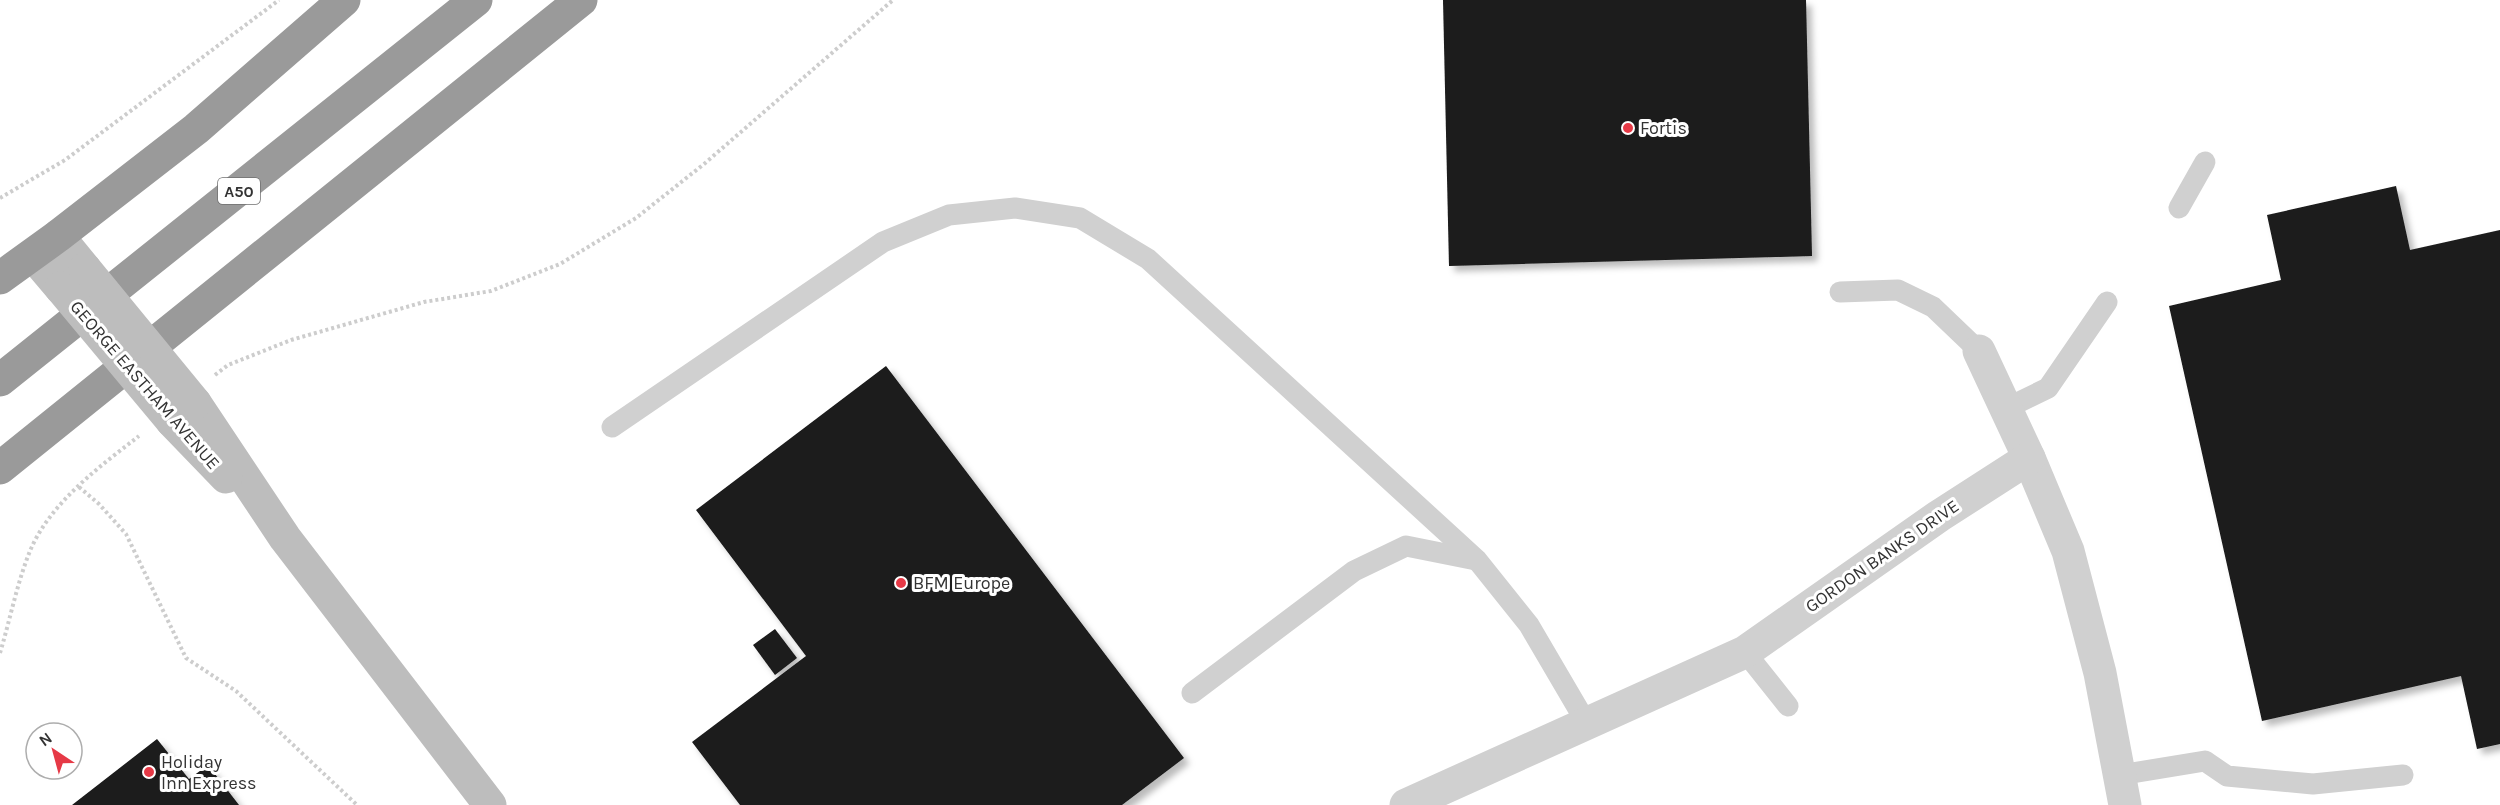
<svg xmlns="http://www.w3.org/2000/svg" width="2500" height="805" font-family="Karla,sans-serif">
<defs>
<filter id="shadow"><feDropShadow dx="5.5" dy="5.5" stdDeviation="3" flood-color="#0004"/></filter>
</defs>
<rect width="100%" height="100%" fill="#fff"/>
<g fill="#1a1a1a" filter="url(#shadow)">
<path d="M1443,0h363l6,256 -363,10z"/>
<path d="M2396,186l14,64 90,-20v514l-23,5 -16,-73 -199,45 -93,-415 112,-26 -14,-65z"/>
<path d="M886,366l298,392 -62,47h-382l-48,-63 114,-86 -110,-146z"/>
<path d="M775,629l22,29 -22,17 -22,-30z"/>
<path d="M157,739l32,40 19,-14 31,40h-167z"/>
</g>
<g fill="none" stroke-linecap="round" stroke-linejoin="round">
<g stroke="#cdcdcd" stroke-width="4" stroke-dasharray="3 3" stroke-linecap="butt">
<path d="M0,198l65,-38 214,-160"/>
<path d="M215,375l13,-10 63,-25 133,-38 67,-11 69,-27 76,-46 68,-54 189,-164"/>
<path d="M79,487l20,17 27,30 60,124 50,33 121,114"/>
<path d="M0,653c10,-33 17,-70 30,-102 20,-48 69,-84 109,-115"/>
</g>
<g stroke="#d0d0d0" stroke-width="21">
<path d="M2179,208l26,-46"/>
<path d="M1840,292l58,-2 35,17 46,44"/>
<path d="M2007,408l41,-20 59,-86"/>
<path d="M612,427l271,-185 66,-27 66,-7 65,10 68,41 329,301 52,65 58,99"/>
<path d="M1745,652l43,54"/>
<path d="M1192,693l162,-122 52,-25 70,14"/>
<path d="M2120,775l85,-14 22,15 86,8 90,-9"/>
</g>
<g stroke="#d0d0d0" stroke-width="33">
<path d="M1979,351l50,107 39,93 32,122 25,132"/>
<path d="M1406,805l339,-153 194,-136 90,-58"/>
</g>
<g stroke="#bdbdbd" stroke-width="33">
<path d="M58,236l27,33"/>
<path d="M33,255l28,33"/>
<path d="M195,403l90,135 205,267"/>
<path d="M172,421l54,56"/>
</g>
<g stroke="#9a9a9a" stroke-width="33">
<path d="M0,278l58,-42 138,-107 148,-129"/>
<path d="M0,380l476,-380"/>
<path d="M0,468l581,-468"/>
</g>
<g stroke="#bdbdbd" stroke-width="33">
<path d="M85,269l110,134"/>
<path d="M61,288l111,133"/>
</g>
</g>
<g fill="#e63946" stroke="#fff" stroke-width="2">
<circle cx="1628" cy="128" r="6"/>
<circle cx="901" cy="583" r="6"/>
<circle cx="149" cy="772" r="6"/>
</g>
<g text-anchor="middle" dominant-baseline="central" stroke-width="6" stroke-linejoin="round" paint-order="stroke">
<rect fill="#fff" stroke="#707070" stroke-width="1.5" x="218" y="178" width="42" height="26" rx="4.5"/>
<g font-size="16" font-weight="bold" fill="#333">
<text x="239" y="191">A50</text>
</g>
<g font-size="18" fill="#333" stroke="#fff" text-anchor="start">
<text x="1640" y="128">Fortis</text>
<text x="913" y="583">BFM Europe</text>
<text x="161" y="762">Holiday<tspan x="161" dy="21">Inn Express</tspan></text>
</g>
<g font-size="18" fill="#333" stroke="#fff">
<text transform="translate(145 385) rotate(49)">GEORGE EASTHAM AVENUE</text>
<text transform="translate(1882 556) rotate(-35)">GORDON BANKS DRIVE</text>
</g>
</g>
<g transform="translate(54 751) rotate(324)"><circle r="28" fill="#ffffff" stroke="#adadad" stroke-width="1.5"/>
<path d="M0-4.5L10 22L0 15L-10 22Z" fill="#e63946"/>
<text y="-9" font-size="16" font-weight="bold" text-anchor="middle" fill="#333333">N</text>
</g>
</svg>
